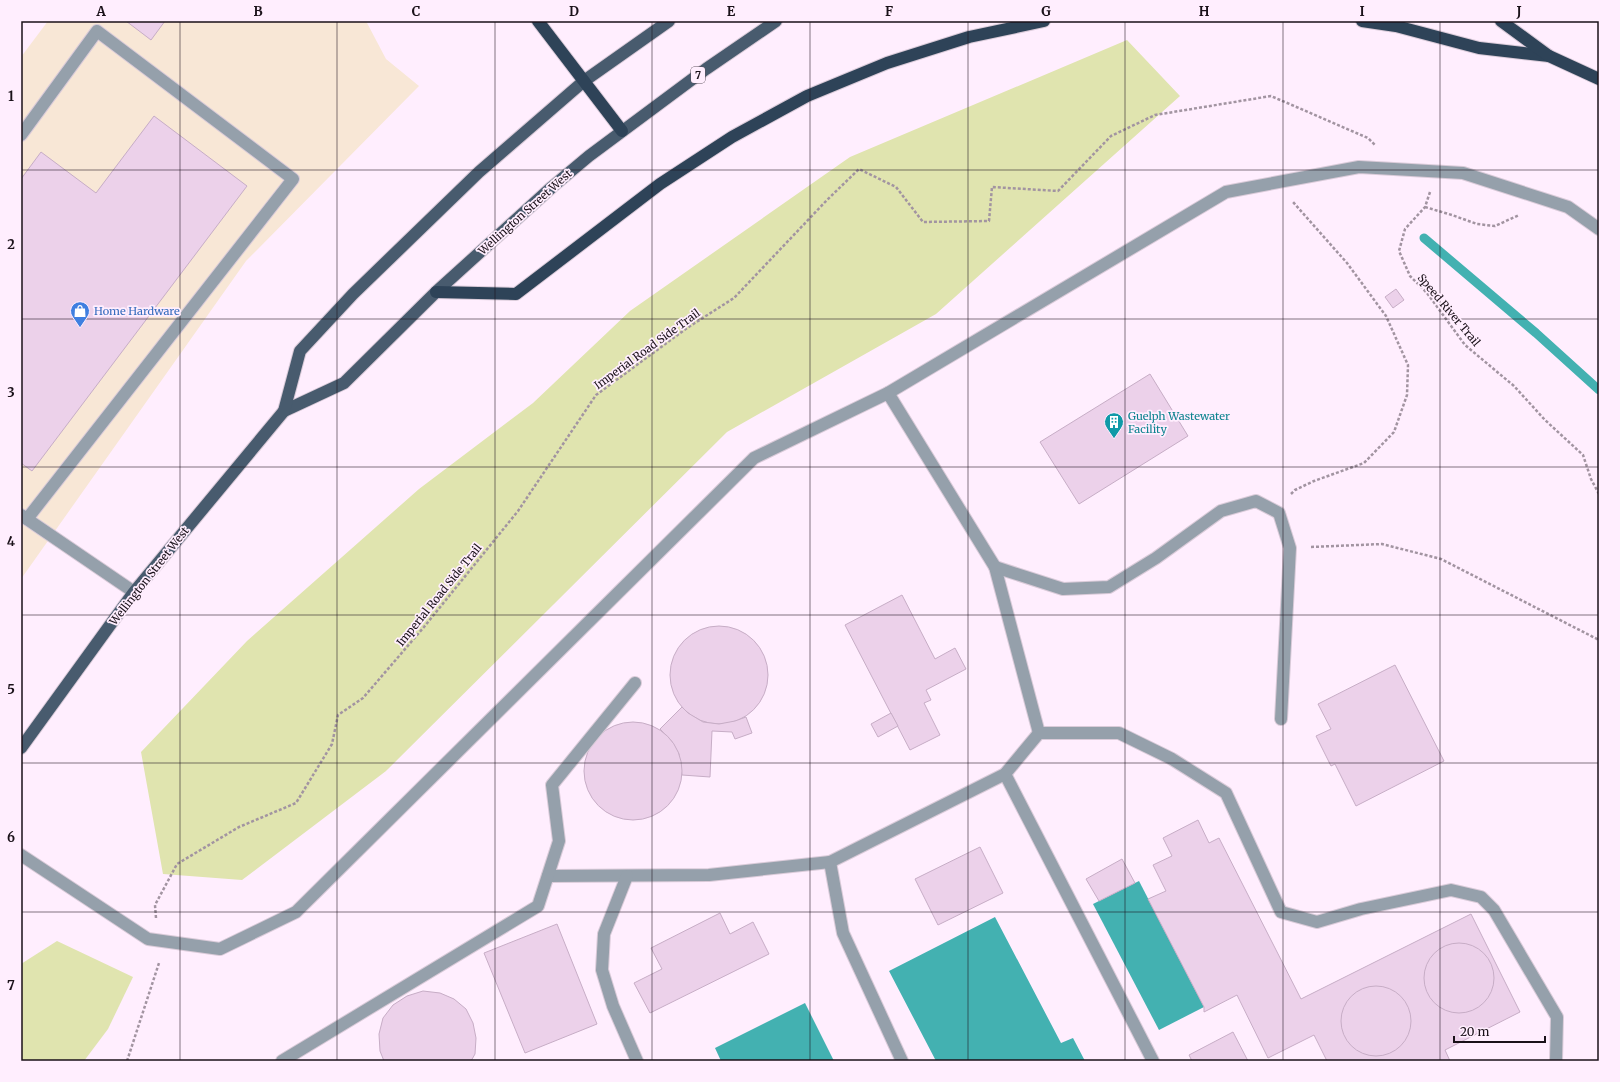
<svg xmlns="http://www.w3.org/2000/svg" width="1620" height="1082" font-family="Merriweather,serif">
<rect width="100%" height="100%" fill="#ffeefe"/>
<path fill="#f8e7d6" d="M48,21h318l20,38 33,27 -173,175 -225,318v-522z"/>
<g fill="#e0e4af">
<path d="M1127,40l53,56 -244,218 -209,118 -341,339 -144,109 -79,-6 -22,-122 106,-111 172,-152 114,-86 97,-92 220,-154z"/>
<path d="M57,941l76,36 -25,52 -24,32h-63v-97z"/>
</g>
<g fill="#43b1b1">
<path d="M1139,881l65,126 -45,23 -66,-126z"/>
<path d="M995,917l66,126 12,-5 12,23h-149l-47,-90z"/>
<path d="M805,1003l29,58h-113l-6,-13z"/>
</g>
<g fill="none" stroke-linecap="round" stroke-linejoin="round">
<path stroke="#43b1b1" stroke-width="9" d="M1424,238l112,95 63,57"/>
</g>
<g fill="#ecd1ea" stroke="#c7adc6">
<path d="M126,21h39l-14,19z"/>
<path d="M154,116l93,70 -215,285 -11,-8v-284l20,-27 55,41z"/>
<path d="M1396,289l8,11 -11,8 -8,-11z"/>
<path d="M1150,374l38,62 -109,68 -39,-62z"/>
<path d="M902,595l33,64 20,-11 11,21 -40,21 5,10 -7,3 16,32 -30,15 -65,-125z"/>
<circle cx="719" cy="675" r="49"/>
<path d="M1395,665l49,96 -88,45 -21,-42 -4,2 -15,-30 15,-7 -13,-25z"/>
<path d="M682,707l6,6 15,9 16,2 16,-3 11,-4 6,16 -17,6 -3,-7 -20,-1 -2,46 -28,-2 -3,-21 -8,-14 -11,-11z"/>
<path d="M891,713l7,13 -20,11 -7,-13z"/>
<circle cx="633" cy="771" r="49"/>
<path d="M1198,820l11,23 10,-5 82,161 170,-85 49,98 -75,38 5,11h-123l-13,-26 -46,23 -31,-63 -33,17v-5l-56,-108 18,-8 -13,-26 19,-9 -9,-18z"/>
<path d="M980,847l23,46 -65,32 -23,-46z"/>
<path d="M1122,859l13,24 -36,18 -13,-22z"/>
<path d="M720,913l10,21 23,-12 16,32 -119,59 -16,-30 28,-14 -11,-21z"/>
<path d="M557,924l40,100 -72,29 -41,-100z"/>
<circle cx="1459" cy="978" r="35"/>
<circle cx="1376" cy="1021" r="35"/>
<path d="M423,991l17,2 14,6 12,10 7,14 3,15 -1,16 -4,7h-87l-4,-10 -1,-17 4,-16 10,-13 14,-9z"/>
<path d="M1233,1032l15,29h-56l-3,-6z"/>
</g>
<g fill="none" stroke-linecap="round" stroke-linejoin="round">
<defs>
<g id="lane">
<path d="M21,135l76,-104 196,148 -266,340"/>
<path d="M888,393l107,174 44,166"/>
<path d="M21,515l113,77"/>
<path d="M995,567l68,22 46,-2 47,-29 65,-47 35,-10 23,12 11,35 -9,171"/>
<path d="M1005,774l148,287"/>
<path d="M21,855l127,84 72,10 76,-37 458,-454 134,-65 338,-201 133,-25 104,6 105,34 31,22"/>
<path d="M830,862l13,71 59,128"/>
<path d="M548,876l161,-1 121,-13 175,-88 34,-41h80l53,26 54,34 55,119 36,10 44,-13 90,-19 30,7 13,13 63,107 -1,44"/>
<path d="M627,876l-23,58 -2,36 11,36 24,55"/>
<path d="M282,1061l256,-155 21,-65 -7,-56 83,-102"/>
</g>
<g id="primary">
<path d="M284,411l60,-28 92,-91 116,-105 37,-31 117,-87 70,-48"/>
<path d="M21,748l113,-156 150,-181 16,-60 53,-57 126,-122 105,-91 85,-60"/>
</g>
<g id="highway">
<path d="M538,21l84,110"/>
<path d="M1362,21l34,5 83,22 70,8"/>
<path d="M1501,21l48,35 50,23"/>
<path d="M436,292l80,2 144,-110 72,-47 75,-41 80,-33 82,-26 75,-16"/>
</g>
</defs>
<use href="#lane" stroke="#dacbd9" stroke-width="14"/>
<use href="#primary" stroke="#dacbd9" stroke-width="14"/>
<use href="#highway" stroke="#dacbd9" stroke-width="14"/>
<g stroke="#a294a1" stroke-width="2.5" stroke-dasharray="3 2" stroke-linecap="butt">
<path d="M1430,192l-5,15 -20,22 -6,22 11,25 17,17 38,52 49,41 31,34 38,35 8,24 8,15"/>
<path d="M1425,207l27,8 25,9 18,2 24,-11"/>
<path d="M1291,494l4,-4 19,-9 50,-18 30,-31 13,-37 1,-30 -22,-49 -39,-53 -54,-61"/>
<path d="M1311,547l71,-3 59,15 158,81"/>
<path d="M156,918l-1,-13 22,-41 62,-37 57,-24 36,-59 6,-29 25,-17 61,-71 94,-116 78,-116 91,-67 47,-30 93,-98 32,-31 37,18 27,35 66,-1 3,-34 66,4 53,-55 44,-21 116,-19 97,42 7,7"/>
<path d="M127,1061l32,-98"/>
</g>
<use href="#lane" stroke="#95a0ab" stroke-width="12"/>
<use href="#primary" stroke="#485b6e" stroke-width="12"/>
<use href="#highway" stroke="#2e4358" stroke-width="12"/>
</g>
<path fill="none" stroke="#1a1119" stroke-width="1" stroke-opacity="0.55" d="M180,21v1040M337,21v1040M495,21v1040M652,21v1040M810,21v1040M968,21v1040M1125,21v1040M1283,21v1040M1440,21v1040M21,170h1578M21,319h1578M21,467h1578M21,615h1578M21,763h1578M21,912h1578"/>
<defs>
<symbol id="shop-pin" viewBox="-11 -11 22 30"><path d="M0 17L-7.5 6A9.5 9.5 0 1 1 7.5 6Z" fill="#3f7fe0" stroke="#ffeefe"/><path d="M-5-2.5h2.3a2.7 3.5 0 0 1 5.4 0H5L5.5 6h-11ZM-1.5-2.5h3a1.5 2.3 0 0 0-3 0Z" fill="#fff"/></symbol>
<symbol id="building-pin" viewBox="-11 -11 22 30"><path d="M0 17L-7.5 6A9.5 9.5 0 1 1 7.5 6Z" fill="#0f9aa8" stroke="#ffeefe"/><path d="M-4-6H4V6H1V3H-1V6H-4ZM-2.5-4.3h1.7v1.8h-1.7ZM.8-4.3h1.7v1.8H.8ZM-2.5-1h1.7V.8h-1.7ZM.8-1h1.7V.8H.8Z" fill="#fff"/></symbol>
</defs>
<g fill-rule="evenodd">
<use href="#shop-pin" x="69" y="300" width="22" height="30"/>
<use href="#building-pin" x="1103" y="411" width="22" height="30"/>
</g>
<g text-anchor="middle" dominant-baseline="central" stroke-width="3.5" stroke-linejoin="round" paint-order="stroke">
<rect fill="#ffeefe" stroke="#5f535e" stroke-width="1" x="691" y="67" width="14" height="16" rx="3"/>
<g font-size="10" font-weight="bold" fill="#1a1119">
<text x="698" y="75">7</text>
</g>
<g font-size="11" fill="#1a1119" stroke="#ffeefe">
<text transform="translate(525 212) rotate(-42)">Wellington Street West</text>
<text transform="translate(1449 310) rotate(50)">Speed River Trail</text>
<text transform="translate(647 349) rotate(-36)">Imperial Road Side Trail</text>
<text transform="translate(149 576) rotate(-52)">Wellington Street West</text>
<text transform="translate(439 595) rotate(-51)">Imperial Road Side Trail</text>
</g>
<g font-size="11" fill="#366cbe" stroke="#ffeefe" text-anchor="start">
<text x="94" y="311">Home Hardware</text>
</g>
<g font-size="11" fill="#0d838f" stroke="#ffeefe" text-anchor="start">
<text x="1128" y="416">Guelph Wastewater<tspan x="1128" dy="13">Facility</tspan></text>
</g>
</g>
<rect width="1620" height="1082" fill="none" stroke="#ffeefe" stroke-width="44"/>
<path d="M1454 1036v6h91v-6" fill="none" stroke="#1a1119" stroke-width="2"/>
<text x="1460" y="1036" font-size="12" fill="#1a1119" stroke="#ffeefe" stroke-width="3" paint-order="stroke">20 m</text>
<rect x="22" y="22" width="1576" height="1038" fill="none" stroke="#1a1119" stroke-width="1.5"/>
<g font-size="13" text-anchor="middle" font-weight="bold" fill="#1a1119">
<text x="101" y="16">A</text>
<text x="258" y="16">B</text>
<text x="416" y="16">C</text>
<text x="574" y="16">D</text>
<text x="731" y="16">E</text>
<text x="889" y="16">F</text>
<text x="1046" y="16">G</text>
<text x="1204" y="16">H</text>
<text x="1362" y="16">I</text>
<text x="1519" y="16">J</text>
<text x="11" y="101">1</text>
<text x="11" y="249">2</text>
<text x="11" y="397">3</text>
<text x="11" y="546">4</text>
<text x="11" y="694">5</text>
<text x="11" y="842">6</text>
<text x="11" y="990">7</text>
</g>
</svg>
